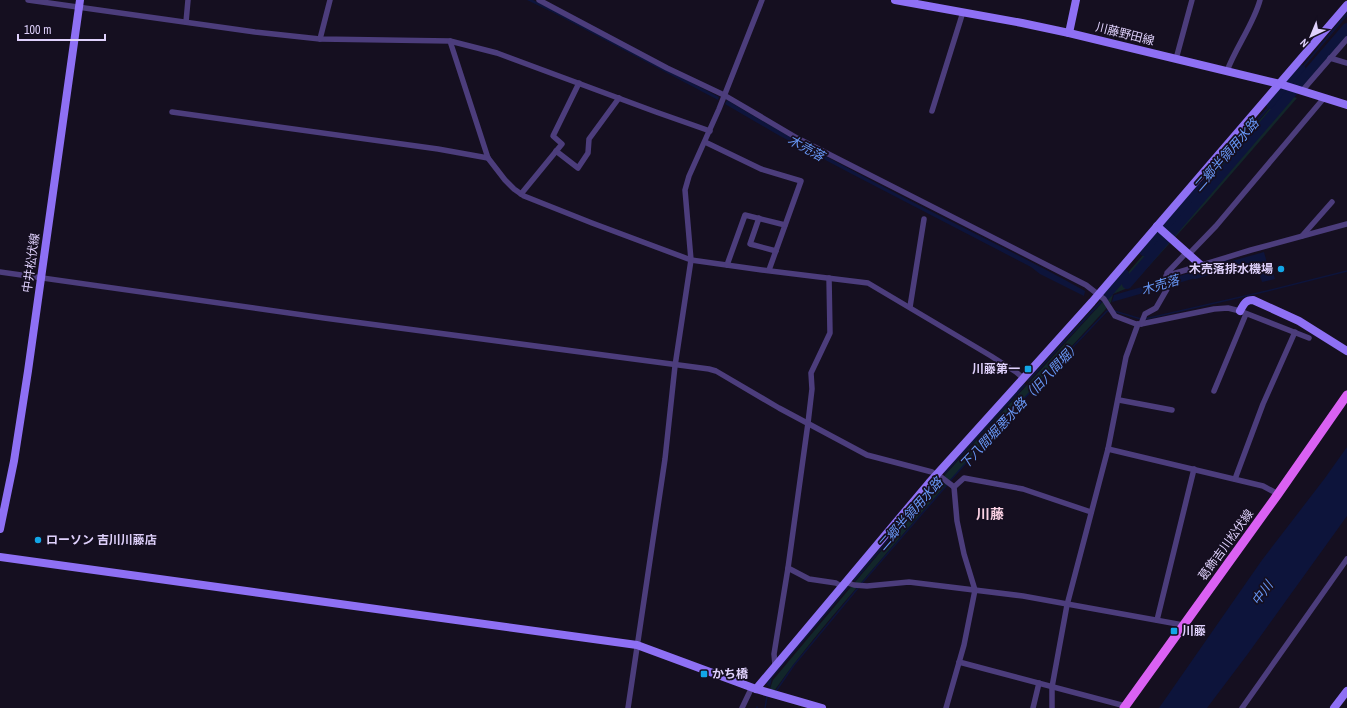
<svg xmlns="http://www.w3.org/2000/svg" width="1347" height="708" font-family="'Archivo Narrow','Noto Sans JP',sans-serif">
<rect width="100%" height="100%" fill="#150f20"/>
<path fill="#12262a" d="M1283,93l14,5 -90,104 -77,85 -17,7 -2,8 -6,8c-75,81 -149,162 -220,245 -38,44 -77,88 -111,136l-4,-2 3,-9 171,-204 155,-170z"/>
<g fill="#0d143b">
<path d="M527,0h6l20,10 166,87 -1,3 -166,-88z"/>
<path d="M1347,12v4l-54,64 -1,-1z"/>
<path d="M1279,94l2,1 -90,103 -2,-1z"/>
<path d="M727,100c58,35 118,67 178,98 60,31 121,60 180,93l-1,5 -44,-22 -9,-7 -181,-94 -70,-37 -55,-32z"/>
<path d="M1264,252l3,11 4,2 4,14 -13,3 -3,-9 -3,-1 -3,-9 -35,9 -5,-5 1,-1z"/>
<path d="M1200,270l6,5 -94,27 2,-7z"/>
<path d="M1100,301l2,1 -74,80 -1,-1z"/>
<path d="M1024,383l2,2 -81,89 -1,-1z"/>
<path d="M1347,447v69l-100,139 -40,53h-48l103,-148 63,-82z"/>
<path d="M939,479l1,1 -85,101 -2,-1z"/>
<path d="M848,586h2l-78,92 -2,9 -4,-3 5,-7z"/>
</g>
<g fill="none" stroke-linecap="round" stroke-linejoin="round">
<g stroke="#0d143b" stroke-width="1.5">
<path d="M1114,311l27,8"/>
<path d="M1145,319l122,-28 80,-20"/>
<path d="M949,482l66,-74 92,-97h2"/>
<path d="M862,583l85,-98"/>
<path d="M776,691l18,-26 64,-77"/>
<path d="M757,708v-1"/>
<path d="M765,708l2,-12"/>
</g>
<g stroke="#0d143b" stroke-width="10">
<path d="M1271,104l30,-34"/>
<path d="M1172,232l175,-204"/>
<path d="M1144,251l54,-64"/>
<path d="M1195,274l31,-9"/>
<path d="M1127,284l38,-44"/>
<path d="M1105,296l19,-22"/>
</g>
<g stroke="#4c3d7c" stroke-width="5.5">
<path d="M28,0l227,32 65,7 130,2 47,12 159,59 54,19"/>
<path d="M539,0l128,68 57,27 73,43 289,147 18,14 11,17 21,8h5l73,-15 14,-1 12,3 69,27"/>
<path d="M186,22l2,-22"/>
<path d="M320,39l10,-39"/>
<path d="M450,41l38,117 17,22 9,9 10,7 68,27 99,37 71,10 106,13 123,73 25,16 7,6"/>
<path d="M1330,58l17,5"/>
<path d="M1176,59l16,-59"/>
<path d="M1227,71c9,-24 27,-48 33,-71"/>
<path d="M1302,91l45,-52"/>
<path d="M932,111l31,-99"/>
<path d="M172,112l266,37 50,9"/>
<path d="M705,142l56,27 40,12 -32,89"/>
<path d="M556,151l22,17 10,-15 1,-14 30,-41"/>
<path d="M521,194l41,-50 -9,-8 26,-53"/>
<path d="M759,218l-9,26 26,7"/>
<path d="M1302,236l30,-34"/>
<path d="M1189,254l27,-28 108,-128"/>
<path d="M727,265l18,-50 40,10"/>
<path d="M0,272l324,46 385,51 7,2 63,37 88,47 65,17 4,3"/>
<path d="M1166,276l85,-26 96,-26"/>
<path d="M910,307l14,-88"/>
<path d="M1141,324l4,-10 11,-6 11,-19v-16l20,-21"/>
<path d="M1214,391l32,-77"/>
<path d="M1119,400l53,10"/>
<path d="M1108,449l155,37 15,8"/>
<path d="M937,474l17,13 10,-9 59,11 68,23"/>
<path d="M1235,479l28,-75 32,-72"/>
<path d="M788,568l21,11 27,4 5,3"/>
<path d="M845,582l9,3 13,1 42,-4 114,14 160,29"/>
<path d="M1157,620l37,-151"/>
<path d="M959,662l166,44"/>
<path d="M775,665l-1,-11 14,-86 20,-145 4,-34 -1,-16 19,-40 -1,-55"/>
<path d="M628,708l37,-249 10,-93 16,-106 -6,-70 4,-14 30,-67 43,-109"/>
<path d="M742,708l10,-21"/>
<path d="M946,708l18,-63 11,-55 -11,-36 -7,-33 -3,-34"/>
<path d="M1033,708l6,-25"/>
<path d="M1052,708v-21l15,-82 41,-156 18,-92 12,-33"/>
<path d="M1242,708l105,-149"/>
</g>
<g stroke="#8e70f4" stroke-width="8">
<path d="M895,0l127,23 47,10 211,51 67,21"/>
<path d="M1069,33l7,-33"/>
<path d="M1157,226l47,42"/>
<path d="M1240,311c4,-7 5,-11 13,-11l46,21 48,30"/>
<path d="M0,529l14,-68 14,-90 52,-371"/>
<path d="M0,557l637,88 119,44 66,19"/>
<path d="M756,689l173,-206 163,-181 255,-297"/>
<path d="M1334,708l13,-17"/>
</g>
<path stroke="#da61f3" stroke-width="9" d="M1124,708l154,-214 69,-99"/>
</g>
<g fill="#12a6e7" stroke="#150f20" stroke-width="1.5">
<circle cx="1281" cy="269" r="4"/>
<rect x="1024" y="365" width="8" height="8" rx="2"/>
<circle cx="38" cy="540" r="4"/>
<rect x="1170" y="627" width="8" height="8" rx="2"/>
<rect x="700" y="670" width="8" height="8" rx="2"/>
</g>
<g text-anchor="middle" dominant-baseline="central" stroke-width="3.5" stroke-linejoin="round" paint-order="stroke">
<g font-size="12" fill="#dfd1fc" stroke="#150f20">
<text transform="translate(1125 34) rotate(14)">川藤野田線</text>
<text transform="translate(31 263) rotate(-82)">中井松伏線</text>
<text transform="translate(1226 545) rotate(-54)">葛飾吉川松伏線</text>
</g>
<g font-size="12" font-weight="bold" fill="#dfd1fc" stroke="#150f20" text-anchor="start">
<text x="1273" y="269" text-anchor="end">木売落排水機場</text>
<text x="1020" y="369" text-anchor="end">川藤第一</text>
<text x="46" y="540">ローソン 吉川川藤店</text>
<text x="1182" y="631">川藤</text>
<text x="712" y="674">かち橋</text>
</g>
<g font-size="13" font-style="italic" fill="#6796f4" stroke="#150f20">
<text transform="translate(806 148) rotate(29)">木売落</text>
<text transform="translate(1226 155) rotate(-49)">二郷半領用水路</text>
<text transform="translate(1160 285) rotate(-17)">木売落</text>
<text transform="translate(1020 405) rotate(-47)">下八間堀悪水路（旧八間堀）</text>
<text transform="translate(910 514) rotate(-49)">二郷半領用水路</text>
<text transform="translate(1262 593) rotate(-54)">中川</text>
</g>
<g font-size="14" font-weight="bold" fill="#fcd3e5" stroke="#150f20">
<text x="990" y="514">川藤</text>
</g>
</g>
<g transform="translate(1311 36) rotate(224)" stroke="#150f20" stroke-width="3" paint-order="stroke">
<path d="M0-3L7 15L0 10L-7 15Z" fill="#dfd1fc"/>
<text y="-6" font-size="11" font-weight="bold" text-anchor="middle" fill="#dfd1fc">N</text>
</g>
<path d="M18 34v6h87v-6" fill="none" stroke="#dfd1fc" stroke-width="2"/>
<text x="24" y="34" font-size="12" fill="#dfd1fc" stroke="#150f20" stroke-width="3" paint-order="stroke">100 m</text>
</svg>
